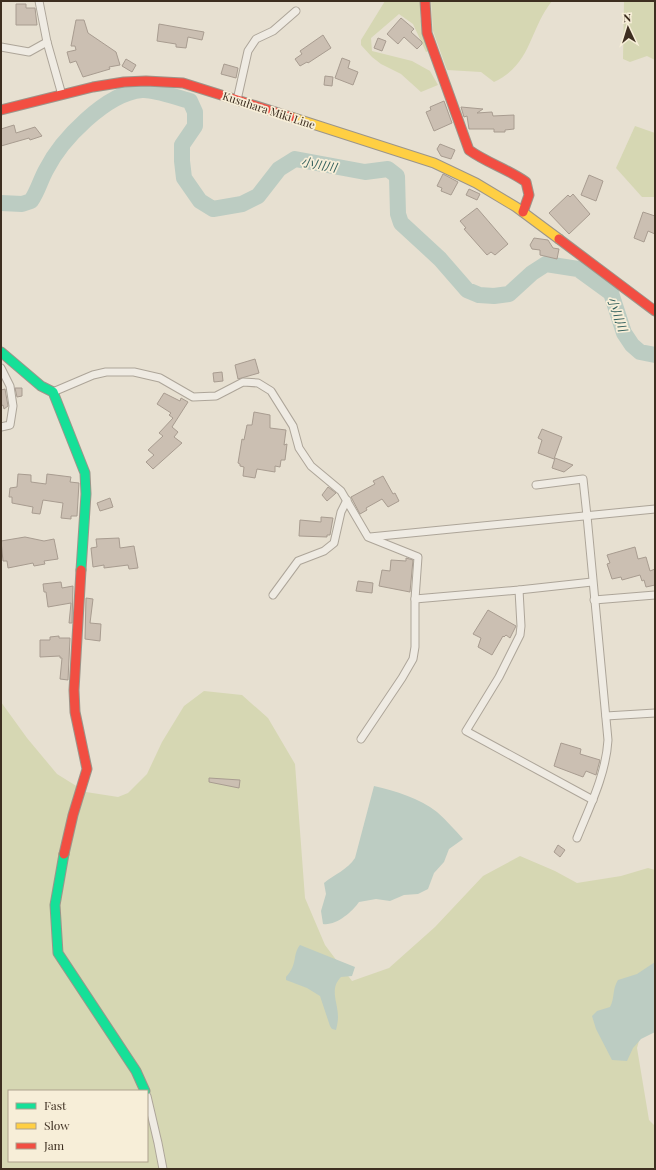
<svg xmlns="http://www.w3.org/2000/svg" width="656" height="1170" font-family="'Playfair Display','Noto Sans JP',serif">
<rect width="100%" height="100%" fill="#e7e0d1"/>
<g fill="#d6d7b3" fill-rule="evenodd">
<path d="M385,1h36l-1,17 9,33 -3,1 -13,-28 -14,-10 -28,24 1,13 40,10 18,10 8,14 -17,7 -20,-18 -20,-10 -9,-7 -11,-12v-5z"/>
<path d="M431,1h121c-23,29 -20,63 -58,81l-13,-10 -34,-2 -14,-39z"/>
<path d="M624,1h31v59l-8,-4 -17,6 -7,-3z"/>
<path d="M635,126l20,7v64h-13l-26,-29z"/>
<path d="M204,691l38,4 26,23 27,46 10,134 20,47 27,36 37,-13 46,-41 48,-51 37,-20 35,15 22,12 44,-7 27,-8 7,2v129l-7,10 -11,39 12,72 6,6v43h-654v-467l26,36 30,36 29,18 32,5 10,-4 19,-19 15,-32 22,-36zM9,1091h138v70h-138z"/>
</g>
<g fill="#bcccc2">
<path d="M374,786c22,5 45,12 63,26 9,8 18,18 26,27l-14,10 -5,13 -10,11 -6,16 -10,5 -14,1 -14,6 -14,-2 -17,3c-7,10 -23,24 -36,22l-2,-13 5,-17 -2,-11c11,-9 23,-13 31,-25z"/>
<path d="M300,945l55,22 -3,9 -11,1c-12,12 -3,25 -3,40 0,4 -1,9 -2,13l-4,-1 -2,-3 -10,-30 -13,-8 -21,-8v-3c12,-13 6,-22 14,-32z"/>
<path d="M655,962v70l-14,7 -8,9 -6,13 -15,-1 -16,-31 -4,-13 5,-5 13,-4c5,-9 2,-18 8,-27l19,-6z"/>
</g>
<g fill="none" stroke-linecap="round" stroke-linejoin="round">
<path stroke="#bcccc2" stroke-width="16" d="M1,203l21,1 9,-3c7,-10 9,-20 15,-31 15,-30 60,-77 96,-80 13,-1 35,8 48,11l5,11v14l-13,19v16l2,17 16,23 13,8 29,-5 16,-8 21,-27 16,-10 70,13 23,-3 9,7 1,38 3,9 39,36 27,31 12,5 15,1 15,-2 23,-21 14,-9 32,5 33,24 13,40 8,12 8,7 15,3"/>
</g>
<g fill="#cbbfb2" stroke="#a89c90">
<path d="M16,4h10v4h9l2,17h-21z"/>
<path d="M401,18l13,11 -3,3 11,10v2l-5,5 -13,-12 -6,7 -11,-10z"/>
<path d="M76,20h8l4,13 28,19 4,13 -11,2 1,2 -27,8 -7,-16 -6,2 -3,-11 9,-2 -1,-4h-4z"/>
<path d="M159,24l45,8 -2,8 -14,-3 -2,11 -10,-1v-3l-19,-3z"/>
<path d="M323,35l8,13 -23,15 -1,-1 -7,4 -5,-7 7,-5 -2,-3z"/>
<path d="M378,38l8,3 -4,10 -8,-3z"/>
<path d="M342,58l8,3 -2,7 10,4 -5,13 -18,-7z"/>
<path d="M126,59l10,6 -4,7 -10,-6z"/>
<path d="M224,64l14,4 -2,10 -15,-4z"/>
<path d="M325,76l8,1 -1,9 -8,-1z"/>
<path d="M444,101l8,22 -18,8 -8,-19 5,-2 -1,-3z"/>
<path d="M461,107l22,2 -6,4 15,-1 1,4 21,-1v14l-9,1v2h-11v-3h-25l-2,-13 -3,1z"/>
<path d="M14,125l2,8 19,-6 7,9 -12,4 -1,-2 -28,8v-17z"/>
<path d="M440,144l15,6 -4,9 -10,-3 -4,-7z"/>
<path d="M443,174l15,8 -7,13 -10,-4 1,-3 -5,-2z"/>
<path d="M589,175l14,6 -7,20 -15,-6z"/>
<path d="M469,189l11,5 -3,6 -11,-5z"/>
<path d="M573,194l17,20 -21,20 -20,-21 19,-18 2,2z"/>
<path d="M477,208l31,36 -13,11 -4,-3 -4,3 -23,-26 2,-1 -6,-7z"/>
<path d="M643,212l12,4v18l-7,-3 -4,11 -10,-4z"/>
<path d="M534,238l14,2 5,8 6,1 -2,10 -17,-4v-5l-8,-1 -2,-4z"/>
<path d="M255,359l4,14 -21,6 -3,-14z"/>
<path d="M222,372l1,9 -9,1 -1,-9z"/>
<path d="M15,388h7v8l-5,1z"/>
<path d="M5,389l3,17 -4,3 -1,-4 -2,1v-16z"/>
<path d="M164,393l16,8 1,-3 7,4 -16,25 6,5 -4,5 8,6 -29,26 -7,-7 8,-7 -6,-5 15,-14 -4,-3 14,-15 -4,-3 2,-2 -14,-9z"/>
<path d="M254,412l16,3v13l16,2 -2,15 3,-1 -2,16h-4l-1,7 -5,-1v6l-18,-3 -2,9 -12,-2 1,-9 -4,-1v-2l-2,-1 4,-24 2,1 3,-15h5z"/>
<path d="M542,429l20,8 -8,22 -16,-6 4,-13 -4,-2z"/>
<path d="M555,458l18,7 -9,7 -12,-4z"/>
<path d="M18,474l13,1v7l15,2 1,-10 24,3 -1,5 9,1 -2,33h-6v3l-10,-1 2,-15 -20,-3 -3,14 -8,-1 1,-6 -21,-4v-6h-3l1,-9 7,-1z"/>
<path d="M383,476l10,18 2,-1 4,8 -11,6 -6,-8 -16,9 1,2 -7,4 -9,-17 24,-13 -2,-3z"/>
<path d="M328,487l8,6 -9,8 -5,-6z"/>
<path d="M110,498l3,9 -13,4 -3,-8z"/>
<path d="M321,517l12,1 -3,17h-3v2l-28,-1 1,-16 21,2z"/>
<path d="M25,537l19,4 10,-2 4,20 -14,2 1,3 -11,2 -1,-3 -25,5 -1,-7h-4l-2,-20z"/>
<path d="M119,538l1,10 14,-2 4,22 -9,1 -1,-4 -24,3v-3l-11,2 -2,-19 6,-1 -1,-8z"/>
<path d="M635,547l3,12 8,-2 4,14 5,-2v16l-9,2 -2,-7 -2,1 -2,-6 -18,5 -1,-3 -9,2 -5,-15 3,-1 -3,-8z"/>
<path d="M406,558l7,2 -3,32 -31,-6 3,-16 8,1 1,-11 15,1z"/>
<path d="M358,581l15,2 -1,10 -16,-2z"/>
<path d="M61,582l1,6 11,-2 -1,37h-3l2,-20 -23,4 -2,-15h-2l-1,-8z"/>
<path d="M86,598l7,1 -3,24 11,1 -1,17 -15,-2z"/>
<path d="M488,610l28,16 -6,12 -4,-3 -2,2 -1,-1 -11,19 -14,-8 3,-9 -8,-4z"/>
<path d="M59,636v2h11l-2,42 -8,-1 2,-21h-2v-2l-20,1v-17h10v-3z"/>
<path d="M561,743l20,6 -1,5 20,6 -4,15 -10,-4 -3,6 -29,-11z"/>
<path d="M209,778l31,2 -1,8 -30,-6z"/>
<path d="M558,845l7,5 -5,7 -6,-5z"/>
</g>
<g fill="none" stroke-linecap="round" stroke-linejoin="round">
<defs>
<g id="street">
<path d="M39,1l8,41 15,53"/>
<path d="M1,47l28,5 18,-10"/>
<path d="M237,100l11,-49 8,-12 17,-8 23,-20"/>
<path d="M1,368l9,18 3,20 -3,19 -9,2"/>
<path d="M53,392l40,-17 13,-3h28l26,6 33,19 23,-1 27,-14 15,1 13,8 22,35 6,22 12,18 30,25 27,46 50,20 -3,42v48l-2,12 -11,19 -41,61"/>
<path d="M536,485l47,-6 4,37 21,224c-2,34 -18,66 -31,98"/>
<path d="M370,537l285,-28"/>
<path d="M519,590l2,36 -1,9 -21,42 -33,54 127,69"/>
<path d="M273,595l25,-34 26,-10 10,-8 7,-31 6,-12"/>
<path d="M415,599l104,-9 73,-8"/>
<path d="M594,600l61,-5"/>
<path d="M606,716l49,-3"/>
<path d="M147,1096l11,47 5,26"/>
</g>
<g id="fast">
<path d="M1,352l40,34 12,6 32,81 1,21 -5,76"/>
<path d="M64,854l-9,51 3,48 78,118 9,20"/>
</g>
<path id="slow" d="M291,117l143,46 42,20 40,24 43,32"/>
<g id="jam">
<path d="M425,1l2,32 42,117c18,13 39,19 57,32l3,13 -6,17"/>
<path d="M1,110l92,-23 31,-5 22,-1 37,2 108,34"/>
<path d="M559,239l96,72"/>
<path d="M64,854l9,-39 14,-46 -12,-57 -1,-22 7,-120"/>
</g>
</defs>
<use href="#street" stroke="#ada599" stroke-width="9"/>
<use href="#fast" stroke="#9c958a" stroke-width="11"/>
<use href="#slow" stroke="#9c958a" stroke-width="11"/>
<use href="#jam" stroke="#9c958a" stroke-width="11"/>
<use href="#street" stroke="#efebe3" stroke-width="7"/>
<use href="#fast" stroke="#16e098" stroke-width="9"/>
<use href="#slow" stroke="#ffcf43" stroke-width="9"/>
<use href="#jam" stroke="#f24e42" stroke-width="9"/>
</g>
<g text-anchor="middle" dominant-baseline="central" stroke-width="3.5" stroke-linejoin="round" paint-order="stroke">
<g font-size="11" fill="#3d2e20" stroke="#f7eed8">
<text transform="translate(269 110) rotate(18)">Kusuhara Miki Line</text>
</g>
<g font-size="12" font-style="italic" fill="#2f5d5a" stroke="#f7eed8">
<text transform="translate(319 164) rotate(10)">小川川</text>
<text transform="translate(618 314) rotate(70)">小川川</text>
</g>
</g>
<rect width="656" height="1170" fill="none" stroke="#3d2e20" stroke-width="4"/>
<rect x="8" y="1090" width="140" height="72" fill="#f7eed8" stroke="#ada18e"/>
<rect x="16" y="1103" width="20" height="6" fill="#16e098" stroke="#ada18e"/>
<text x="44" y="1110" font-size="12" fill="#3d2e20">Fast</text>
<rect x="16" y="1123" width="20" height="6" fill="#ffcf43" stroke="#ada18e"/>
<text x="44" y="1130" font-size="12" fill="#3d2e20">Slow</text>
<rect x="16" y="1143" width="20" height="6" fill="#f24e42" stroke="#ada18e"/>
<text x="44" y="1150" font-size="12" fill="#3d2e20">Jam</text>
<g transform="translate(628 28) rotate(356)" stroke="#f7eed8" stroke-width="3" paint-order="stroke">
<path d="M0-3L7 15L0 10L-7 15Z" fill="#3d2e20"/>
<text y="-6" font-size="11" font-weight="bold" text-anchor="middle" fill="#3d2e20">N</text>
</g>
</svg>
